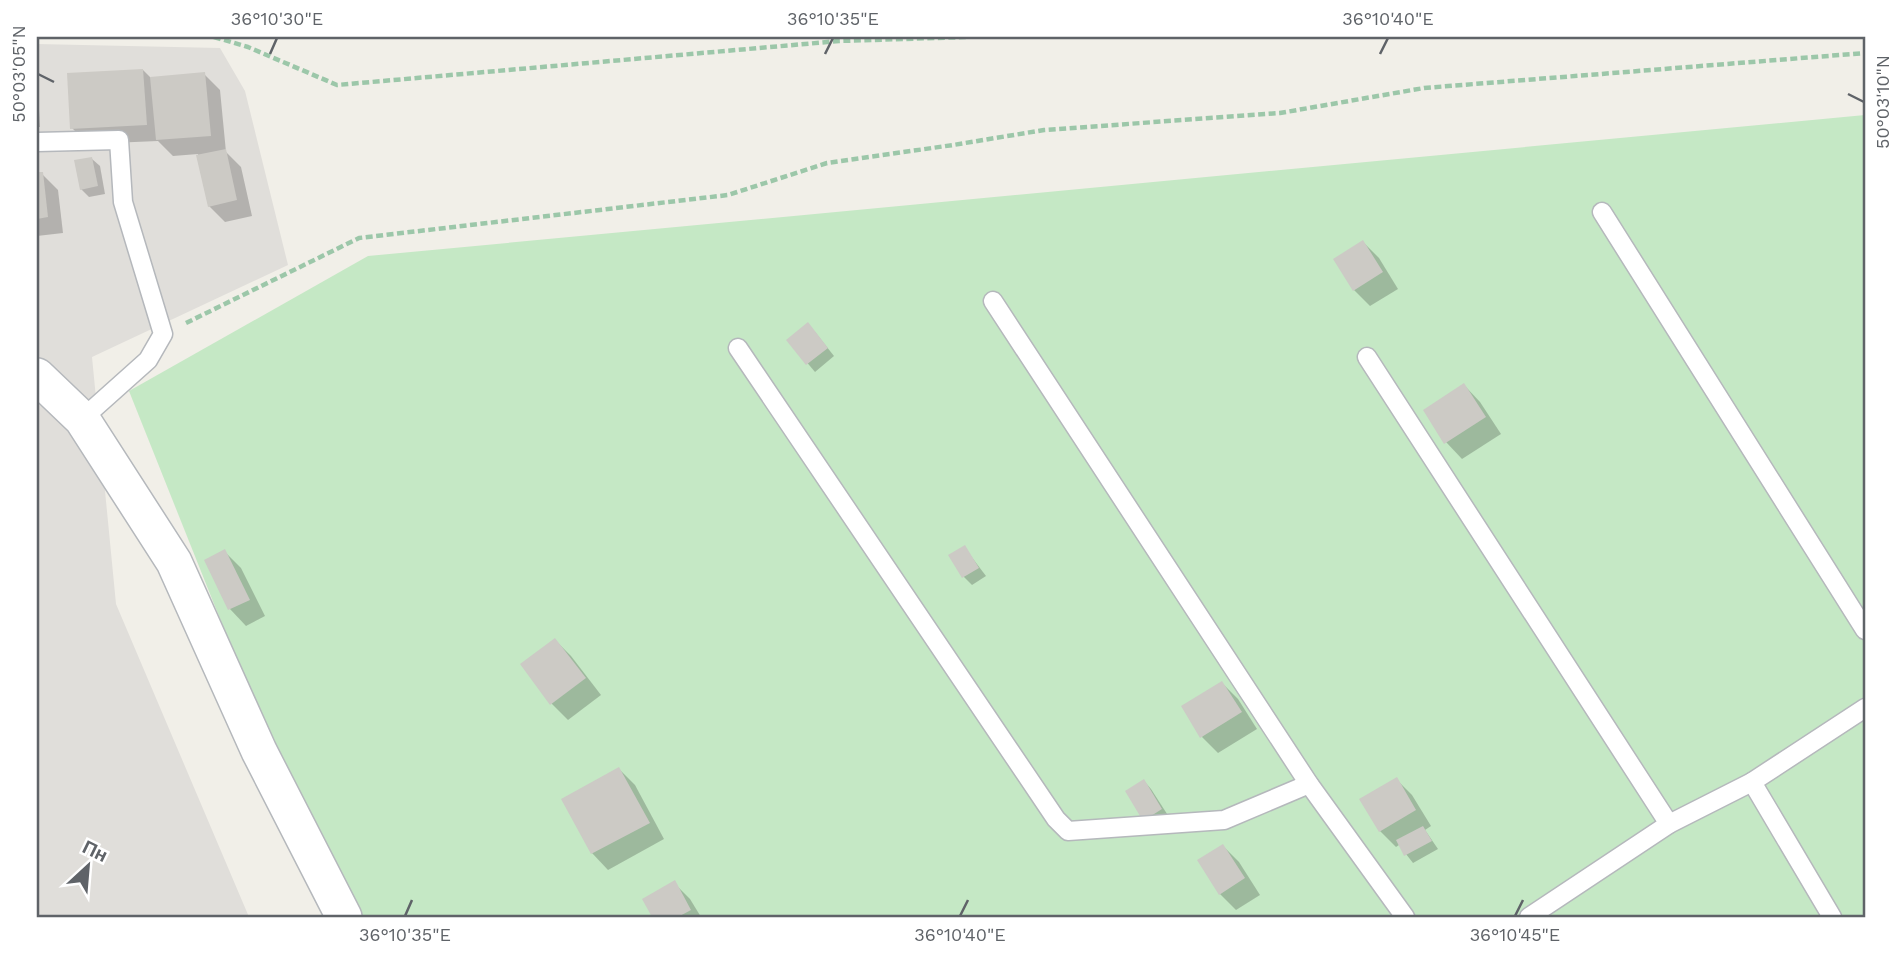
<svg xmlns="http://www.w3.org/2000/svg" width="1902" height="954" font-family="'Work Sans',sans-serif">
<rect width="100%" height="100%" fill="#f1efe8"/>
<path fill="#e0deda" d="M37,44l183,4 25,43 43,174 -196,92 24,247 133,313h-212z"/>
<path fill="#c5e8c5" d="M1865,115v802h-1526l-210,-526 239,-135z"/>
<g fill="#0003">
<path d="M143,70l8,8 53,-4 16,16 6,62 15,15 11,49 -27,6 -16,-16 -11,-52 -25,2 -15,-15 -70,3 -16,-16z"/>
<path d="M37,108l2,2 1,17h-3z"/>
<path d="M92,159l8,7 5,28 -16,3 -8,-8z"/>
<path d="M37,174h5l16,16 5,43 -26,3z"/>
<path d="M1363,242l16,16 19,31 -28,17 -16,-16z"/>
<path d="M815,332l19,24 -19,16 -27,-32z"/>
<path d="M1464,385l16,17 21,32 -39,25 -16,-17z"/>
<path d="M964,547l22,29 -14,9 -8,-8z"/>
<path d="M225,552l16,16 24,48 -19,10 -16,-17 -24,-48z"/>
<path d="M555,640l16,16 30,39 -33,25 -16,-16 -30,-39z"/>
<path d="M1222,683l16,16 19,30 -39,24 -16,-16z"/>
<path d="M619,769l16,16 29,54 -56,31 -16,-17 -29,-54z"/>
<path d="M1396,779l16,16 19,31 -6,4 13,19 -25,14 -14,-18 -3,2 -16,-16z"/>
<path d="M1144,781l7,8 18,28 -24,3z"/>
<path d="M1223,846l16,16 21,33 -24,15 -16,-16z"/>
<path d="M674,883l16,16 11,18h-47l-10,-18z"/>
</g>
<g fill="#cccac5">
<path d="M143,69l4,56 -77,4 -3,-56z"/>
<path d="M205,72l6,64 -55,4 -6,-63z"/>
<path d="M226,149l11,51 -29,7 -12,-52z"/>
<path d="M92,157l6,29 -18,4 -6,-30z"/>
<path d="M37,172h6l5,45 -11,2z"/>
<path d="M1363,240l20,32 -30,19 -20,-32z"/>
<path d="M808,322l20,26 -22,17 -20,-25z"/>
<path d="M1464,383l22,34 -42,27 -21,-34z"/>
<path d="M965,545l14,23 -17,10 -14,-23z"/>
<path d="M225,549l25,51 -22,10 -24,-50z"/>
<path d="M555,638l31,40 -36,27 -30,-41z"/>
<path d="M1222,681l20,31 -42,26 -19,-32z"/>
<path d="M619,767l31,56 -59,31 -30,-55z"/>
<path d="M1397,777l19,33 -37,22 -20,-33z"/>
<path d="M1144,779l18,30 -19,12 -18,-30z"/>
<path d="M1423,826l9,15 -28,15 -8,-16z"/>
<path d="M1223,844l22,34 -26,17 -22,-35z"/>
<path d="M675,880l16,30 -13,7h-26l-10,-18z"/>
</g>
<g fill="none" stroke-linecap="round" stroke-linejoin="round">
<defs>
<g id="lane">
<path d="M37,142l82,-2 4,62 40,132 -15,26 -66,59"/>
<path d="M1602,212l263,418"/>
<path d="M993,301l316,483 96,133"/>
<path d="M738,348l318,471 12,12 156,-11 85,-36"/>
<path d="M1367,357l302,467"/>
<path d="M1752,782l80,135"/>
<path d="M1529,917l140,-93 83,-42 113,-74"/>
</g>
<path id="street" d="M37,376l45,43 92,143 85,189 85,166"/>
</defs>
<use href="#lane" stroke="#b5b8bc" stroke-width="21"/>
<use href="#street" stroke="#b5b8bc" stroke-width="38"/>
<g stroke="#9cc7a9" stroke-width="4.5" stroke-dasharray="7 3.5" stroke-linecap="butt">
<path d="M214,37l34,10 89,38 502,-44 129,-4"/>
<path d="M186,323l173,-85 369,-43 99,-32 126,-18 91,-15 236,-17 144,-25 441,-35"/>
</g>
<use href="#lane" stroke="#fff" stroke-width="18"/>
<use href="#street" stroke="#fff" stroke-width="35"/>
</g>
<path fill="none" stroke="#5f6368" stroke-width="2.5" d="M270,54l7,-16M825,54l8,-16M1380,54l8,-16M38,74l16,8M1848,94l16,8M405,916l7,-16M960,916l8,-16M1515,916l8,-16"/>
<rect width="1902" height="954" fill="none" stroke="#ffffff" stroke-width="77"/>
<g transform="translate(88 866) rotate(26)" stroke="#ffffff" stroke-width="5" paint-order="stroke">
<path d="M0-5L12 26L0 18L-12 26Z" fill="#5f6368"/>
<text y="-10" font-size="19" font-weight="bold" text-anchor="middle" fill="#5f6368">Пн</text>
</g>
<rect x="38" y="38" width="1826" height="878" fill="none" stroke="#5f6368" stroke-width="2.5"/>
<g font-size="18" text-anchor="middle" fill="#5f6368">
<text x="277" y="25">36°10'30"E</text>
<text x="833" y="25">36°10'35"E</text>
<text x="1388" y="25">36°10'40"E</text>
<text transform="translate(19 74) rotate(-90)" y="6">50°03'05"N</text>
<text transform="translate(1883 102) rotate(-90)" y="6">50°03'10"N</text>
<text x="405" y="941">36°10'35"E</text>
<text x="960" y="941">36°10'40"E</text>
<text x="1515" y="941">36°10'45"E</text>
</g>
</svg>
